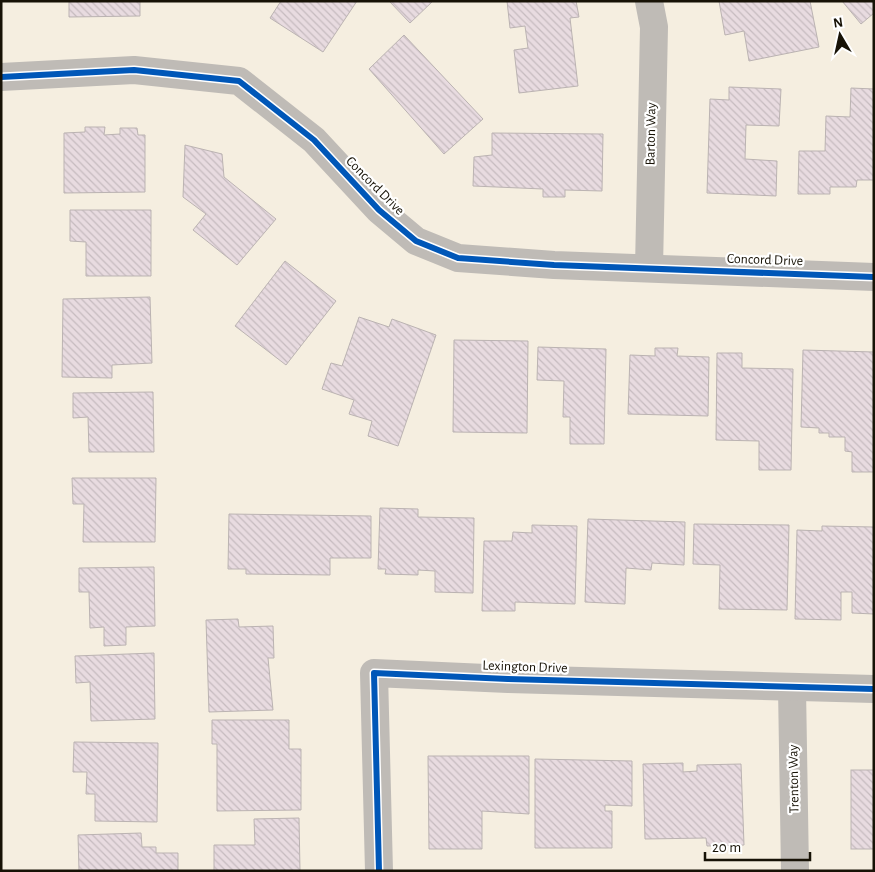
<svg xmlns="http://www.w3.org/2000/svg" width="875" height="872" font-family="'Alegreya Sans',sans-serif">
<defs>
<pattern id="building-back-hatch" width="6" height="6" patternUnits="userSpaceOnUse" patternTransform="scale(1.25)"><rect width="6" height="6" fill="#e8dbe0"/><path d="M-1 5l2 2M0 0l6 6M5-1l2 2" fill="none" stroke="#c6bbbf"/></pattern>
</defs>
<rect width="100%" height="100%" fill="#f5eee0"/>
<g fill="url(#building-back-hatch)" stroke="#bbb3b2">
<path d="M69,1h71v15l-71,1z"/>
<path d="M281,1h76l-34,51 -53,-34z"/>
<path d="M389,1h44l-23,22z"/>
<path d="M507,1h69l3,16 -9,1 8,68 -59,7 -5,-43 14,-2 -3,-22 -15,2z"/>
<path d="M719,1h91l9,46 -70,14 -5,-30 -19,4z"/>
<path d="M842,1h32v12l-13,11z"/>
<path d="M404,35l79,84 -39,35 -75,-85z"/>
<path d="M729,87l52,2 -2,37 -33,-1 -1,34 32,2 -1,35 -69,-3 3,-94 19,1z"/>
<path d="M851,88l23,1v91h-17l-1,7h-26v7h-32l1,-43h26l1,-35 24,1z"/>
<path d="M85,127h20l-1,8 16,-1v-6h17l1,7h7v57l-81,1v-60l21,-1z"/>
<path d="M492,133l111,1 -1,57 -37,-1v7h-22v-8l-70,-3 1,-29 18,-2z"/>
<path d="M185,145l37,9 2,23 52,42 -39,46 -44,-35 13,-16 -23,-17z"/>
<path d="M70,210h81v66h-65v-34l-16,-1z"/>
<path d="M285,261l51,40 -50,64 -51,-39z"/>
<path d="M150,297l2,66 -40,2v13l-50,-1 1,-78z"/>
<path d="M359,317l30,10 3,-8 44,16 -38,111 -30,-10 4,-15 -23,-7 5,-14 -32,-11 9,-26 11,3z"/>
<path d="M454,340l74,1 -1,92 -74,-1z"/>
<path d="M538,347l68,2 -2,95h-34v-27h-7l1,-36 -27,-1z"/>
<path d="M655,348h23l-1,8 32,1 -1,59 -80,-2 2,-59 25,1z"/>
<path d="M803,350l71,2v120h-22v-20l-7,-1v-14h-16v-4h-10v-5l-18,-1z"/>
<path d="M717,353h25v15l51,1 -2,101h-32v-29l-43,-1z"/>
<path d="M153,392l1,60h-65l-1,-35 -15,1v-25z"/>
<path d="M72,478h84l-1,64h-72l1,-38h-11z"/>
<path d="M380,508l38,1v8l56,1 -1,75 -38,-1v-21l-17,-1v5l-33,-1 1,-5h-8z"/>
<path d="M229,514l142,2v42h-41v17l-84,-1v-5h-18z"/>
<path d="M588,519l97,3 -1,43 -32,-2 -1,7 -25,-2 -1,36 -40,-2z"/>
<path d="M694,524l95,1 -2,85 -68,-1 1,-44 -27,-1z"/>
<path d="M532,525l45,1 -2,78 -60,-2v9h-33l2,-70h28l1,-9 19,1z"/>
<path d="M822,526l52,1v87l-22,-1v-21h-11v28l-46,-1 2,-89 25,1z"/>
<path d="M154,567l1,59 -29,1v18l-22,1v-19l-14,1 -1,-36h-10v-24z"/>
<path d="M238,619l1,8 34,-1 1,32h-6l5,52 -64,2 -3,-92z"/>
<path d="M154,653l1,66 -64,2 -1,-39 -14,1 -1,-27z"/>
<path d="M212,720h77v29h12v61l-84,1v-67h-5z"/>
<path d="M74,742l84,1 -1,79 -62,-1v-27h-9l1,-22h-14z"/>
<path d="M428,756h101v58l-47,-3v38h-53z"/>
<path d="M535,759l97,2v45l-27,-1v6h7v37h-77z"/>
<path d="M683,763v9l14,-1v-6l44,-1 3,81 -37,1 -1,-8 -61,1 -2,-75z"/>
<rect x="851" y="770" width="23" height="79"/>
<path d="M299,818l1,53h-86v-26h41l-1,-26z"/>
<path d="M141,833l1,14h14v6h22v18h-99l-1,-36z"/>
</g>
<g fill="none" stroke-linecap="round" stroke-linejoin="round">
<g stroke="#bfbbb6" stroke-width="28">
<path d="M1,77l133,-7 105,11 75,59 65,70 37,31 42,17 96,7 320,12"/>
<path d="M649,268l5,-241 -5,-26"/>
<path d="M792,688l3,183"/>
<path d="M379,871l-5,-198 134,6 366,10"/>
</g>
<defs>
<g id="cycleway">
<path d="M1,77l133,-7 105,11 75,59 65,70 37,31 42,17 96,7 320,12"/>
<path d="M379,871l-5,-198 134,6 366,10"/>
</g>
</defs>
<use href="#cycleway" stroke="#fff" stroke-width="9"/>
<use href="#cycleway" stroke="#0057b8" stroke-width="6"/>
</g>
<g text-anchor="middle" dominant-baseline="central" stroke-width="4.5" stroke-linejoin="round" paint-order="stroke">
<g font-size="14" fill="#171206" stroke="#fff">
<text transform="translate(651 134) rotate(-89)">Barton Way</text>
<text transform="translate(375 186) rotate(45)">Concord Drive</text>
<text transform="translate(765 260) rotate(2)">Concord Drive</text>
<text transform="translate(525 667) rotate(2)">Lexington Drive</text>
<text transform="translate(794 779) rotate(-91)">Trenton Way</text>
</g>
</g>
<rect width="875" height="872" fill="none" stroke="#171206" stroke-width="5"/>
<g transform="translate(840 35) rotate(351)" stroke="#ffffff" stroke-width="4" paint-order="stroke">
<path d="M0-4L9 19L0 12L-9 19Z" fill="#171206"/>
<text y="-8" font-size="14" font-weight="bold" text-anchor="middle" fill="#171206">N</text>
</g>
<path d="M705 852v8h105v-8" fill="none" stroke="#171206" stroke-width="2.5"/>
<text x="712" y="852" font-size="15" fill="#171206" stroke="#ffffff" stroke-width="4" paint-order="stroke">20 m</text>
</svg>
